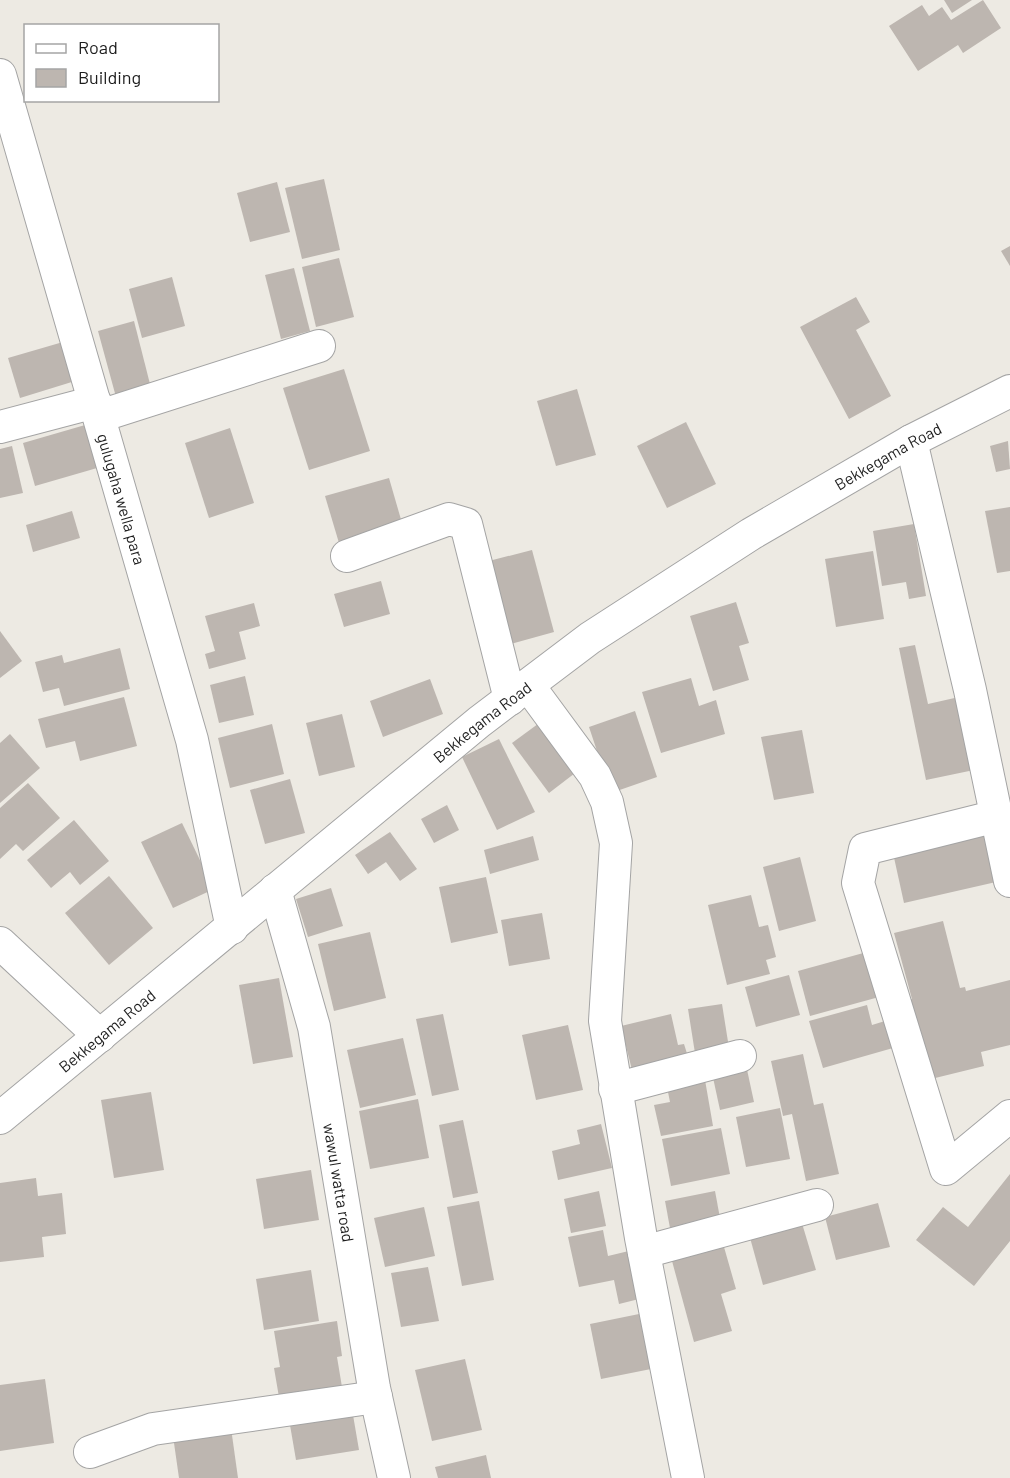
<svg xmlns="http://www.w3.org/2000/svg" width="1010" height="1478" font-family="Barlow,sans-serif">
<rect width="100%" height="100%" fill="#edeae3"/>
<g fill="#bdb6b0">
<path d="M944,0h28l-20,13z"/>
<path d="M983,0l18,28 -38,25 -5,-8 -40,26 -29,-45 33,-21 7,11 13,-9 9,13z"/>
<path d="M324,179l16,71 -38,9 -17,-71z"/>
<path d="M277,182l13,50 -40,10 -13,-49z"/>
<path d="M1010,246v20l-9,-15z"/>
<path d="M339,258l15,59 -38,10 -14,-60z"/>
<path d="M294,268l16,63 -29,8 -16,-64z"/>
<path d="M172,277l13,49 -43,12 -13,-49z"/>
<path d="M856,297l14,25 -14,8 35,66 -42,23 -49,-92z"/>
<path d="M134,321l17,67 -35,9 -18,-66z"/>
<path d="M63,342l12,39 -55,17 -12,-40z"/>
<path d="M344,369l26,82 -61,19 -26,-82z"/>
<path d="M577,389l19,66 -40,11 -19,-65z"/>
<path d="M686,422l30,62 -49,24 -30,-62z"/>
<path d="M92,423l12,43 -69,20 -12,-43z"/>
<path d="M230,428l24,75 -45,15 -24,-75z"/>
<path d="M1008,441l2,28 -14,3 -6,-26z"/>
<path d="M12,446l11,47 -23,5v-49z"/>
<path d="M389,478l13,45 -63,20 -14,-47z"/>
<path d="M1010,507v64l-13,2 -12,-62z"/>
<path d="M72,511l8,27 -47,14 -7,-27z"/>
<path d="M914,524l12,72 -17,3 -3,-17 -24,4 -9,-55z"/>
<path d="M532,550l22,82 -47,13 -22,-83z"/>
<path d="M873,551l11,68 -48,8 -11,-68z"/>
<path d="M381,581l9,33 -46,13 -10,-33z"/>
<path d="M736,602l13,41 -10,3 10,34 -36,11 -23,-75z"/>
<path d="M254,603l6,23 -21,6 7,27 -37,10 -4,-15 10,-3 -10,-35z"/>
<path d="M0,631l22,30 -22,17z"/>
<path d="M915,645l13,59 31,-7 15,73 -48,10 -27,-132z"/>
<path d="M120,648l10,41 -66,17 -5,-18 -16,4 -8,-30 27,-7 2,8z"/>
<path d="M245,676l9,39 -35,8 -9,-38z"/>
<path d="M691,678l8,28 17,-6 9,34 -64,19 -19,-61z"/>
<path d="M430,679l13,35 -60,23 -13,-36z"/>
<path d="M124,697l13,49 -57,15 -5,-20 -29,7 -8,-29z"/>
<path d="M635,711l22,66 -46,16 -22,-66z"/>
<path d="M342,714l13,53 -36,9 -13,-53z"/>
<path d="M542,721l37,49 -30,23 -37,-50z"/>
<path d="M272,724l12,50 -54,14 -12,-50z"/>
<path d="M802,730l12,63 -40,7 -13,-63z"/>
<path d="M10,734l30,34 -40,35v-60z"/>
<path d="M499,739l36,73 -38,18 -35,-73z"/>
<path d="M290,779l15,54 -40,11 -15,-54z"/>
<path d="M28,783l32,35 -37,33 -7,-7 -16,15v-51z"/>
<path d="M447,805l12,25 -25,13 -13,-24z"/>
<path d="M74,820l35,41 -29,24 -10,-13 -19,16 -24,-28z"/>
<path d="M182,823l32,66 -41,19 -32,-66z"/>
<path d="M390,832l27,37 -17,12 -14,-19 -18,12 -13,-19z"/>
<path d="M983,832l13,50 -92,21 -11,-50z"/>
<path d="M533,836l6,24 -49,14 -6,-24z"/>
<path d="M800,857l16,64 -37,10 -16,-64z"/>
<path d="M109,876l44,52 -44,37 -44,-52z"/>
<path d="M486,877l12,56 -47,10 -12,-56z"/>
<path d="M331,888l12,38 -35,11 -12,-38z"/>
<path d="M751,895l8,32 9,-2 8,32 -10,3 4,14 -43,11 -19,-80z"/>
<path d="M542,913l8,46 -41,7 -8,-46z"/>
<path d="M943,921l17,67 5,-1 1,4 44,-11v65l-29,7 3,14 -57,14 -19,-80 4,-1 -18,-66z"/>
<path d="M370,932l16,66 -52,13 -16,-67z"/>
<path d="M867,952l12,45 -69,19 -12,-45z"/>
<path d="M789,975l11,40 -44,12 -11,-40z"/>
<path d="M279,978l14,79 -40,7 -14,-79z"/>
<path d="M722,1004l7,44 -34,5 -7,-44z"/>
<path d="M867,1005l5,20 13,-4 8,27 -70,20 -14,-47z"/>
<path d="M443,1014l16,76 -27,6 -16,-77z"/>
<path d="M671,1014l7,31 6,-1 5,16 -56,14 -12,-48z"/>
<path d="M568,1025l15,65 -47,10 -14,-65z"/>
<path d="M403,1038l13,57 -56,13 -13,-58z"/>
<path d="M803,1054l11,51 9,-2 16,71 -33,7 -14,-67 -9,2 -12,-55z"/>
<path d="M746,1065l8,37 -34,8 -8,-37z"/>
<path d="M705,1080l8,46 -52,10 -7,-31 16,-3 -3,-15z"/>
<path d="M151,1092l13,78 -50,8 -13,-78z"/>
<path d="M418,1099l11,59 -59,11 -11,-58z"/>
<path d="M780,1108l10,51 -44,8 -10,-50z"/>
<path d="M463,1120l15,73 -25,5 -14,-73z"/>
<path d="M601,1124l11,44 -54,12 -6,-29 28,-7 -3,-14z"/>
<path d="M721,1128l9,46 -59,12 -9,-47z"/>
<path d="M311,1170l8,50 -55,9 -8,-50z"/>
<path d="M1010,1174v67l-36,45 -58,-46 27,-33 25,20z"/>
<path d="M36,1178l2,18 24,-3 4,41 -24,3 2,20 -44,5v-79z"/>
<path d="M599,1191l7,35 -35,7 -7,-34z"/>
<path d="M715,1191l5,27 -50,10 -5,-27z"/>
<path d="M479,1201l15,79 -32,6 -15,-79z"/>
<path d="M878,1203l12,44 -54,13 -11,-43z"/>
<path d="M424,1207l11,49 -50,11 -11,-49z"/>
<path d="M801,1220l15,50 -53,15 -14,-51z"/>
<path d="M603,1230l5,26 25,-6 10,48 -24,6 -5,-24 -35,7 -11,-50z"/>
<path d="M724,1247l12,42 -15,5 11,37 -38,11 -22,-81z"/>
<path d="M428,1267l11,54 -38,6 -10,-54z"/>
<path d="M311,1270l8,51 -55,9 -8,-51z"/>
<path d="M639,1314l12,55 -50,10 -11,-55z"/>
<path d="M337,1321l5,35 -5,1 6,36 -63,10 -6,-35 6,-1 -6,-36z"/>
<path d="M465,1359l17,71 -50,11 -17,-71z"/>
<path d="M45,1379l9,64 -54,8v-66z"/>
<path d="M353,1415l6,35 -63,10 -6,-35z"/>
<path d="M231,1428l7,50h-59l-6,-42z"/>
<path d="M486,1455l5,23h-53l-3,-11z"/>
</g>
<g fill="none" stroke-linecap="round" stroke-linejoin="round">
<defs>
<g id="street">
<path id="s1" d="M0,75l192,665 40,188"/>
<path d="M100,416l219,-70"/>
<path d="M0,427l95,-25"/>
<path d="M911,441l59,249 40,191"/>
<path d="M347,556l102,-37 17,5 44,175"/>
<path d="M528,685l67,91 12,26 9,41 -11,178 36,217 47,240"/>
<path d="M997,816l-132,33 -7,34 88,286 64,-53"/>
<path id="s2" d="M275,890l39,137 60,361 20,90"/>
<path d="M0,943l100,93"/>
<path d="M615,1089l125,-33"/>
<path id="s3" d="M0,1118l479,-396 111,-84 161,-104 160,-93 99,-50"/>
<path d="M644,1252l173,-47"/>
<path d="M90,1452l63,-23 223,-32"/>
</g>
</defs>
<use href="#street" stroke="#a4a4a4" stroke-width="34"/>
<use href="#street" stroke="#fff" stroke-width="32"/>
</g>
<g text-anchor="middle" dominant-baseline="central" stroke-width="4.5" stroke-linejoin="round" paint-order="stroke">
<g font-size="16" fill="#1d1d1d" stroke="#fff">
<text stroke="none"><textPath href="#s3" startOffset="1110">Bekkegama Road</textPath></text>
<text stroke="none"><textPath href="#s1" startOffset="441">gulugaha wella para</textPath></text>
<text stroke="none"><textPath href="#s3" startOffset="624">Bekkegama Road</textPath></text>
<text stroke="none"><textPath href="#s3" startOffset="138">Bekkegama Road</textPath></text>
<text stroke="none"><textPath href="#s2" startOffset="300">wawul watta road</textPath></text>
</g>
</g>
<rect x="24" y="24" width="195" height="78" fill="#ffffff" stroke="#a5a5a5" stroke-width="1.5"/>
<rect x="36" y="44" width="30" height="9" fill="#ffffff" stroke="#a5a5a5" stroke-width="1.5"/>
<text x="78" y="54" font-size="18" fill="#1d1d1d">Road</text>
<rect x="36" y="69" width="30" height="18" fill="#bdb6b0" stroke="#a5a5a5" stroke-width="1.5"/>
<text x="78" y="84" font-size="18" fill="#1d1d1d">Building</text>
</svg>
